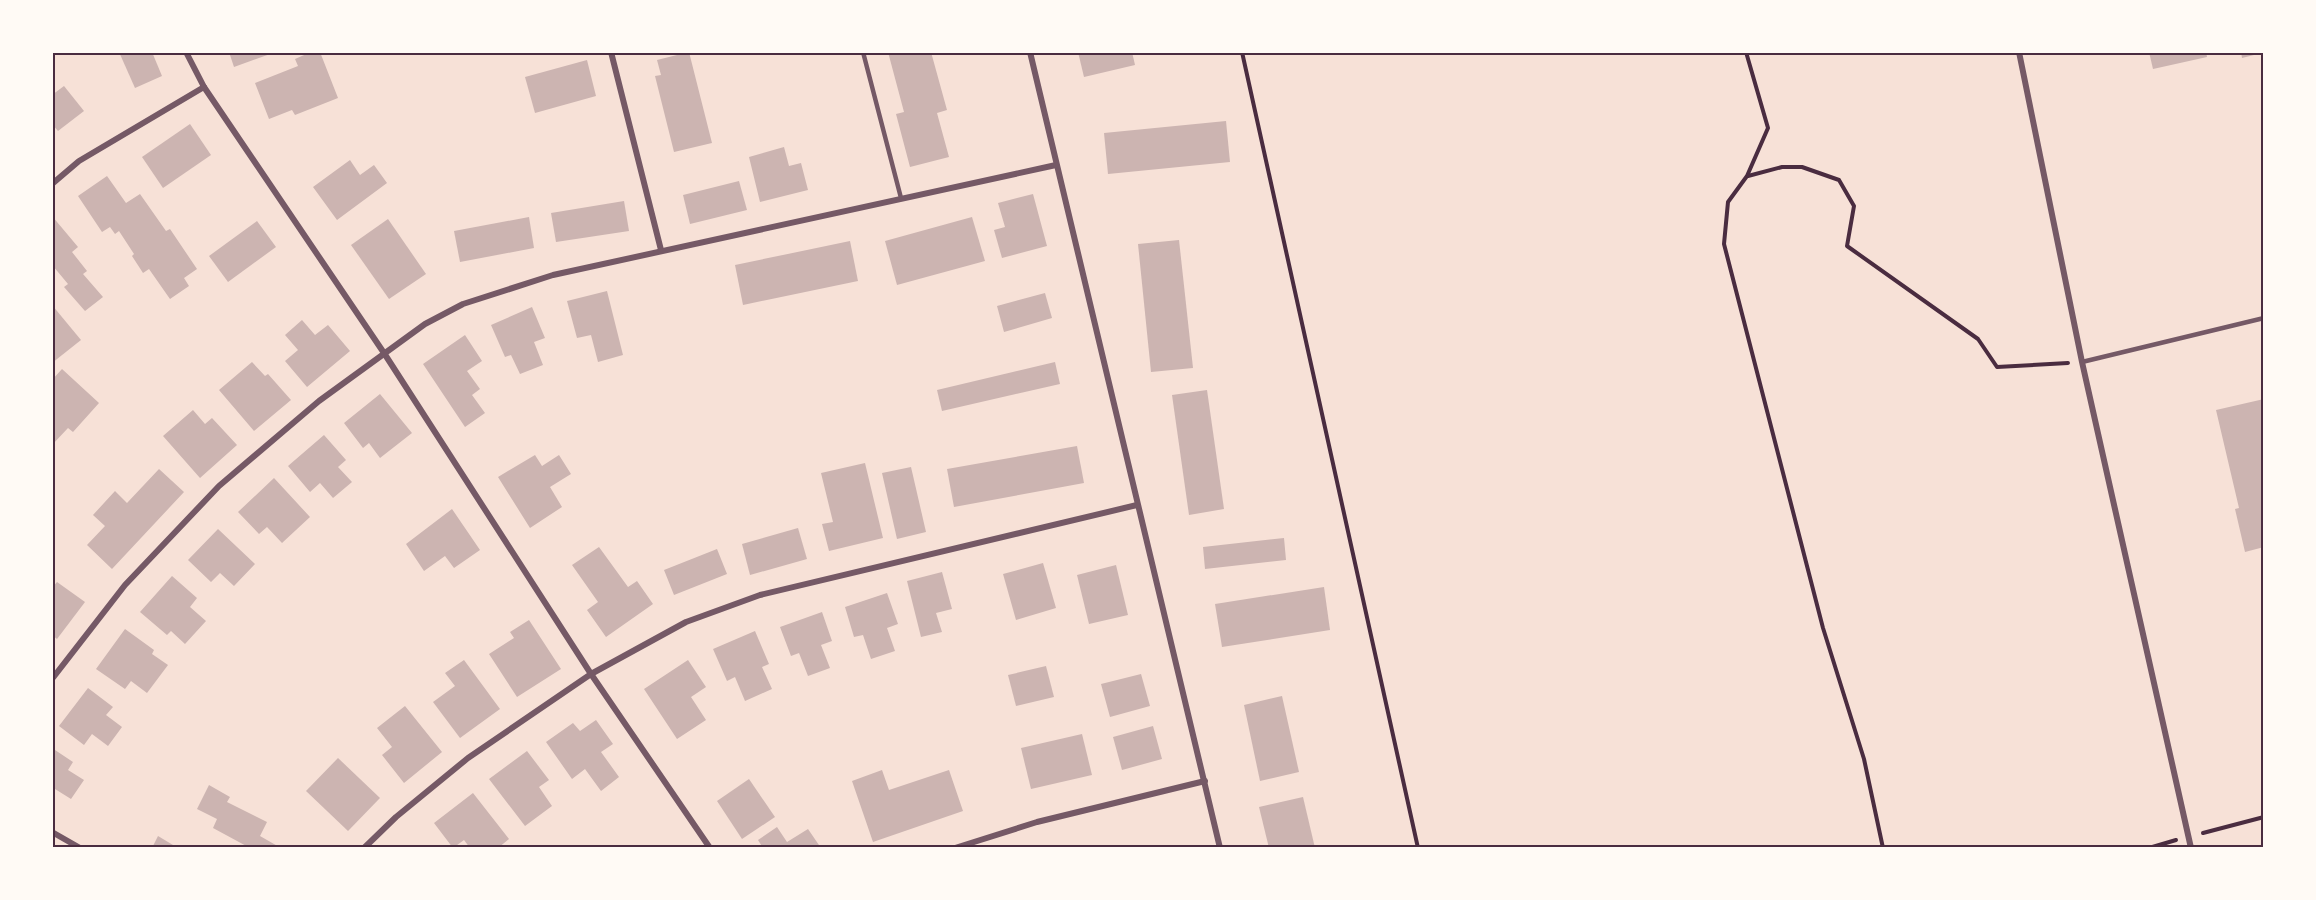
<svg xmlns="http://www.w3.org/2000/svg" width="2316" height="900" font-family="'Playfair Display',serif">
<rect width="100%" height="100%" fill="#f7e1d7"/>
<g fill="#ccb4b1">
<path d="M119,52h33l10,24 -27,12z"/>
<path d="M229,52h44v1l-39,14z"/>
<path d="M311,52h9l18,46 -43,17 -3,-5 -23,9 -14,-36 43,-17 -3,-7z"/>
<path d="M689,52l23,91 -38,9 -19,-76 6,-1 -4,-15z"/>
<path d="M888,52h43l16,58 -10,3 12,44 -39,10 -14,-53 8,-2z"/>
<path d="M1078,52h54l3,13 -51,12z"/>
<path d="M2149,52h57l1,5 -54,12z"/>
<path d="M2241,52h21v1l-20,5z"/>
<path d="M587,60l9,36 -61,17 -10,-36z"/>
<path d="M64,86l20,25 -26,20 -6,-7v-29z"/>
<path d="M1226,121l4,41 -122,12 -4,-41z"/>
<path d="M190,124l21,31 -48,33 -21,-31z"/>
<path d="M784,147l5,19 12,-3 7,27 -48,12 -11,-45z"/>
<path d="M350,160l10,15 14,-10 13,18 -50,37 -24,-33z"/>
<path d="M107,176l19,27 14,-9 26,37 4,-2 27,40 -13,9 5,8 -19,13 -21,-30 -6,4 -11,-17 2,-2 -15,-23 -4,3 -5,-7 -8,5 -24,-36z"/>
<path d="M739,181l8,29 -57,14 -7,-29z"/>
<path d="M1033,194l14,52 -45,12 -8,-28 11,-3 -7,-24z"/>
<path d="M624,201l5,30 -73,11 -5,-29z"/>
<path d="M52,216l26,31 -6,5 15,19 -4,3 20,23 -18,14 -21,-24 4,-3 -15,-18 2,-1 -3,-3z"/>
<path d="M529,217l5,31 -74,14 -6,-31z"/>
<path d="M972,217l13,44 -88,24 -12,-44z"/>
<path d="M388,219l38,55 -37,25 -38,-54z"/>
<path d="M257,221l19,26 -48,35 -19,-26z"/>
<path d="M1179,240l14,128 -42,4 -13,-128z"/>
<path d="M850,241l8,40 -115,24 -8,-40z"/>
<path d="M607,291l16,64 -25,7 -7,-27 -14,3 -10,-37z"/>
<path d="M1045,293l7,25 -48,14 -7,-26z"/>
<path d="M52,305l29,35 -29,23z"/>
<path d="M532,307l13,31 -11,4 9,23 -23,9 -9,-19 -6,2 -14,-32z"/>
<path d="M302,320l13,15 13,-10 22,26 -43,36 -22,-26 13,-11 -13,-15z"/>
<path d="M465,335l17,26 -15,10 13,18 -8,6 13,18 -20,14 -42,-63z"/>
<path d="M252,362l13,14 3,-2 23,26 -37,31 -35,-41z"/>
<path d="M1055,362l5,22 -118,27 -5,-21z"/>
<path d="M62,369l37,34 -26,29 -5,-4 -16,17v-65z"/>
<path d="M1207,390l17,119 -35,6 -17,-120z"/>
<path d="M380,394l32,39 -32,25 -11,-15 -6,5 -19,-25z"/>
<path d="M2264,399v148l-19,5 -10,-43 4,-1 -23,-98z"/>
<path d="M193,410l12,14 7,-6 25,27 -37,33 -37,-42z"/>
<path d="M324,435l22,25 -8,7 14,15 -19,16 -13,-15 -10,9 -22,-26z"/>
<path d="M1077,446l7,37 -130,24 -7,-38z"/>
<path d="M535,455l7,11 17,-11 12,19 -21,13 12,20 -32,21 -32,-51z"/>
<path d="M865,463l18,75 -54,13 -7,-27 11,-2 -12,-49z"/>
<path d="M911,467l15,65 -29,7 -15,-66z"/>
<path d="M159,469l25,23 -72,77 -25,-24 18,-19 -12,-11 22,-24 12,12z"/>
<path d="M274,478l36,39 -28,26 -15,-16 -8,7 -21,-22z"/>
<path d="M452,509l28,41 -26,18 -9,-12 -21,15 -18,-27z"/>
<path d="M798,528l9,31 -57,16 -8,-31z"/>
<path d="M218,529l37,35 -21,22 -14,-13 -9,9 -23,-22z"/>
<path d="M1284,538l2,22 -81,9 -2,-22z"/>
<path d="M599,547l29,40 9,-6 16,23 -47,33 -19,-27 11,-8 -26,-37z"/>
<path d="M717,549l10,25 -53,21 -10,-25z"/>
<path d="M1043,563l13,45 -40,12 -13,-46z"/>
<path d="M1116,565l12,50 -39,9 -12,-49z"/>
<path d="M942,572l10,37 -16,4 6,19 -21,5 -14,-56z"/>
<path d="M172,576l25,22 -7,9 16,14 -21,23 -14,-13 -4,4 -27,-23z"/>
<path d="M57,582l28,20 -28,37 -5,-4v-47z"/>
<path d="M1324,587l6,43 -108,17 -7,-43z"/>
<path d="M887,593l11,31 -11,4 8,23 -24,8 -8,-24 -9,2 -9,-30z"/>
<path d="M822,612l10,29 -11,4 9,23 -22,8 -9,-23 -8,3 -11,-29z"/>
<path d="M529,620l32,49 -44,28 -28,-43 25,-16 -4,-6z"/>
<path d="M125,629l29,21 -2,4 16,11 -21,28 -16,-12 -6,8 -29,-20z"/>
<path d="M755,631l14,33 -7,3 10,22 -27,12 -10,-24 -8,4 -14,-32z"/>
<path d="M464,660l36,49 -40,29 -27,-36 22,-16 -10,-13z"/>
<path d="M688,660l18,27 -15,10 15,23 -29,19 -33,-50z"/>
<path d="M1046,666l8,31 -38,9 -8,-31z"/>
<path d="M1141,674l9,32 -40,11 -9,-33z"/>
<path d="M88,688l25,19 -7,8 16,12 -14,19 -16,-12 -8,11 -25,-19z"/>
<path d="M1282,696l17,76 -39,9 -16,-76z"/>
<path d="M405,706l37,46 -38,31 -22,-28 10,-8 -15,-19z"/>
<path d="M596,720l17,24 -12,8 18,25 -18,14 -16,-22 -13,10 -26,-37 27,-19 7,8z"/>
<path d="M1153,726l9,33 -40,11 -9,-33z"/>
<path d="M1082,734l10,41 -61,14 -10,-41z"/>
<path d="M52,748l21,14 -5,8 16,10 -13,19 -16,-10 -3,4z"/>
<path d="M527,751l22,29 -10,7 13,19 -27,20 -36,-47z"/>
<path d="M338,758l42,40 -32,33 -42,-40z"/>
<path d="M882,770l7,20 60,-20 14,41 -90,31 -21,-61z"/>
<path d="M749,779l26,38 -33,22 -25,-38z"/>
<path d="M209,785l21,12 -3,5 40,20 -7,14 21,12h-31l-37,-20 4,-9 -20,-10z"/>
<path d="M473,793l36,46 -11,9h-28l-6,-8 -11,8 -19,-25z"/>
<path d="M1303,797l12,51h-46l-10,-41z"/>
<path d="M777,827l10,15 21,-13 13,19h-58l-5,-8z"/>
<path d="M158,836l15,9 -2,3h-19z"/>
</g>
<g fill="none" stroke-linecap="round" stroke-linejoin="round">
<g stroke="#4a2c40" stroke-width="4">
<path d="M1242,52l176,796"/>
<path d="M1746,52l22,76 -21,48 -19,26 -4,42 99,384 41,131 19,89"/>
<path d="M1748,176l34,-9h20l37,13 15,26 -7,40 131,93 19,28 71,-4"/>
<path d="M2203,833l61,-16"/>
<path d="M2149,848l27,-8"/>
</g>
<g stroke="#755966" stroke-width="4.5">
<path d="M863,52l38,146"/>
<path d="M2082,362l182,-44"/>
</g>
<g stroke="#755966" stroke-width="6">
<path d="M186,52l18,35 180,266 207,321 119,174"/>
<path d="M611,52l50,198"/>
<path d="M1030,52l190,796"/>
<path d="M2019,52l63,310 109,486"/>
<path d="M52,184l27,-23 125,-74"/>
<path d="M52,679l73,-94 94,-99 100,-85 106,-77 38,-20 90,-29 503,-110"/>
<path d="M52,832l28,16"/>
<path d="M364,848l32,-31 72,-59 123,-84 95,-52 74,-27 377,-90"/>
<path d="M955,848l82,-26 168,-41"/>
</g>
</g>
<rect width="2316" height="900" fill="none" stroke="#fffaf5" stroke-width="108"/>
<rect x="54" y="54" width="2208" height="792" fill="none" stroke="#4a2c40" stroke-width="2"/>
</svg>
